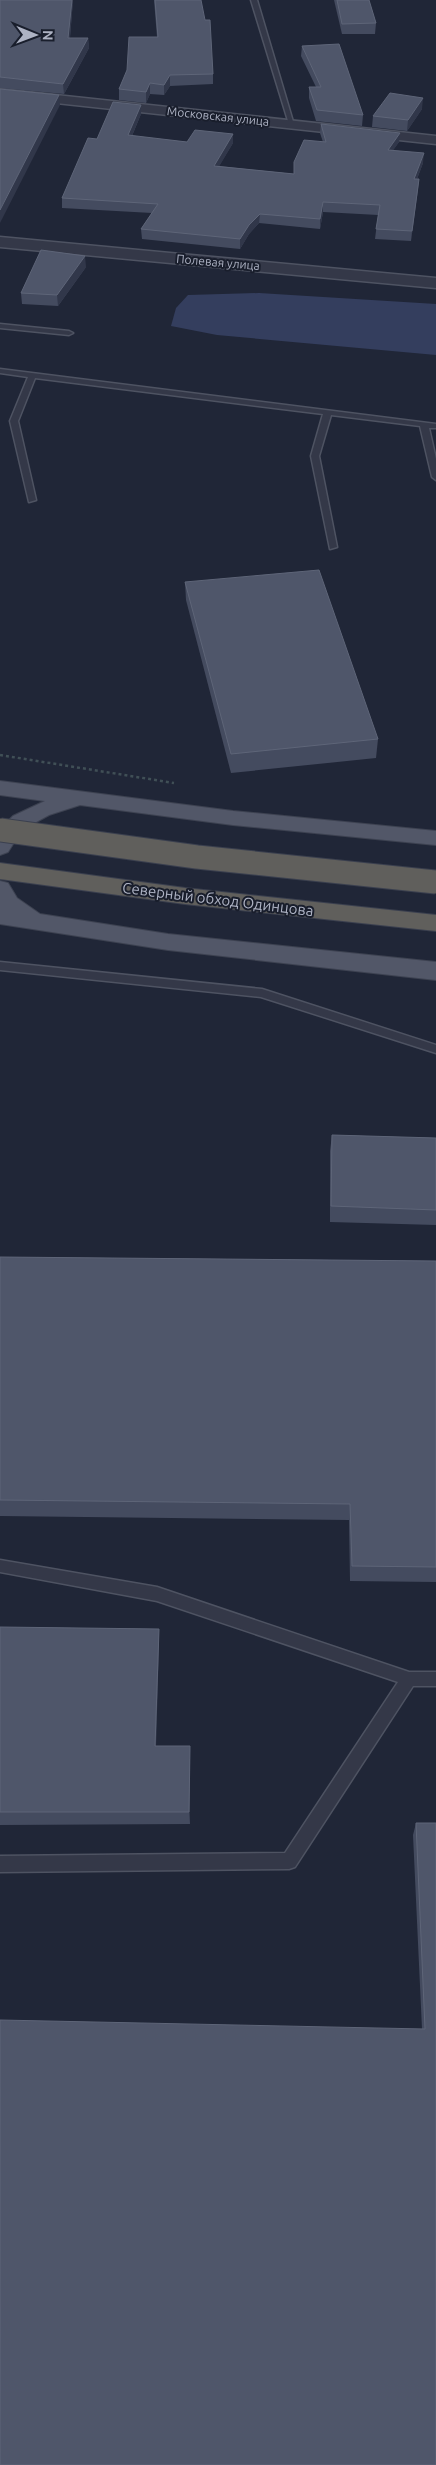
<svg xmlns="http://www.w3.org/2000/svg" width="436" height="2465" font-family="Ubuntu,sans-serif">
<rect width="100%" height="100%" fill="#202637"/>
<path fill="#343e5e" d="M259,293l177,11v51l-219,-20 -46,-9 5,-18 12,-13z"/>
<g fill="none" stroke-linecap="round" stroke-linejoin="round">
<defs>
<g id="service">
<path d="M251,0h6l37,125 -5,-1z"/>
<path d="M0,324l69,7 4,2 -4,2 -69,-7z"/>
<path d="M0,369l436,55v4h-7l7,31v21l-4,-3 -12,-51 -89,-11 -12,41 18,91 -7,2 -19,-93 12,-42 -288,-36 -17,43 18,79 -7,2 -19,-81 18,-44 -28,-4z"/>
<path d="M0,962l262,27 174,56v8l-175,-56 -261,-27z"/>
<path d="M0,1560l157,27 252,85h27v14h-23l-118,181 -6,2 -289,3v-16l285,-3 113,-171 -241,-81 -157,-29z"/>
</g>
<g id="minor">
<path d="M0,89l436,47v8l-436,-47z"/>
<path d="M0,237l436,41v10l-436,-41z"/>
</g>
<g id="primary">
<path d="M0,781l233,30 203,20v14l-203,-20 -153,-20 -31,10 -20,11 -14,15 -7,11 -8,3v-26l13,-13 32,-15 -45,-6z"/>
<path d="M0,881l8,2 9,15 23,16 128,20 268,28v18l-268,-30 -168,-26z"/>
</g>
<path id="trunk" d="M0,863l185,25 251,27v16l-251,-27 -185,-25z"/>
</defs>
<use href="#service" stroke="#4e5362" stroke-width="3"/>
<use href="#minor" stroke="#4e5362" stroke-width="3"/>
<use href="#primary" stroke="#3d4251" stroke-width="2"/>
<use href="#trunk" stroke="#3b404f" stroke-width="2"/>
<path stroke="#404f56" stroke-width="2.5" stroke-dasharray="3 3" stroke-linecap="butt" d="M0,755l174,28"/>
<use href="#service" fill="#343848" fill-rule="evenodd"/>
<use href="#minor" fill="#343848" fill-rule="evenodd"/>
<use href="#primary" fill="#525768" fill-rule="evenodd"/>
<use href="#trunk" fill="#605f5c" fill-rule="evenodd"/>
<defs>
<path id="trunk-bridge" d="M0,830l197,27 239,25"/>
</defs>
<use href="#trunk-bridge" stroke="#3b404f" stroke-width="25" stroke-linecap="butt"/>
<use href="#trunk-bridge" stroke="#605f5c" stroke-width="23"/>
</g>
<g fill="#444b5f">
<path d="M0,0h73l-3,38h18l1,10 -25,46 -64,-6z"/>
<path d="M154,0h47l12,74v10l-43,2 -6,9 -14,-1 -4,9 -27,-3v-11l38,-52z"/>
<path d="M334,0h35l7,23 -1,11h-33z"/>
<path d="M302,46l61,69 -1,11 -46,-5 -7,-23v-11h7l-15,-31z"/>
<path d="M422,109l-15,22 -35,-4 1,-11z"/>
<path d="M141,114l-9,22 55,6 46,-8v9l-14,23 75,8 29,-32 -3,-9 1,-9 78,18 -6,8 30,13 -6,16h2l-1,10 -7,52 -36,-2 3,-24 -55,-3 -3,17 -61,-6 -10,11 -9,15 -98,-10 -1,-10 11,-16 -90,-5v-10l35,-59z"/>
<path d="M86,267l-28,39 -36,-2 -1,-11z"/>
<path d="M185,582l193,157 -2,19 -145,15 -45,-173z"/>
<path d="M332,1135l104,3v87l-106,-3v-71z"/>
<path d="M0,1257l436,4v321l-86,-1 -1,-61 -349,-4z"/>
<path d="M0,1627l159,2v14l-3,103 34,13v65l-190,1z"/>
<path d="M416,1823h20v642l-14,-436 -9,-194z"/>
</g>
<g fill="#31374a">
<path d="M72,0h1l-4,48 -1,-10z"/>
<path d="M88,38l1,10 -25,46 -1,-10z"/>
<path d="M170,75v11l-6,9v-10z"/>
<path d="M150,83v11l-4,9v-11z"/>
<path d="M59,95l1,10 -60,118v-13z"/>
<path d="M423,98l-1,11 -15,22 1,-11z"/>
<path d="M141,105v9l-13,31v-10z"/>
<path d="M400,133l-1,9 -12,17 1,-9z"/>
<path d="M233,134v9l-19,32v-9z"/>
<path d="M424,153l-1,10 -10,26 1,-10z"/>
<path d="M419,179l-1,10 -7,52 1,-10z"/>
<path d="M323,202v10l-3,17v-10z"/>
<path d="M260,214l-1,9 -10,11 -9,15v-10l9,-14z"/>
<path d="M85,256l1,11 -28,39 -1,-11z"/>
<path d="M159,1629v14l-4,116v-13z"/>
<path d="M190,1746v78l-1,-12z"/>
</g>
<g fill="#4f566a" stroke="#5e6578">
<path d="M0,0h72l-4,38h20l-25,46 -63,-7z"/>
<path d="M155,0h46l4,20h5l3,54 -43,1 -6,10 -14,-2 -4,9 -27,-3 8,-19 2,-33h29z"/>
<path d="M337,0h32l7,23 -34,1z"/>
<path d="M339,44l24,71 -46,-5 -8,-23h12l-19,-41z"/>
<path d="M0,89l59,6 -59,115z"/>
<path d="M390,93l33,5 -15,22 -35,-4z"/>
<path d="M113,102l28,3 -13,30 59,7 8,-12 38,4 -19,32 80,8v-12l10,-22 22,2 -5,-18 79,9 -12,17 36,3 -10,26h5l-7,52 -36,-2 4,-24 -57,-3 -3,17 -60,-5 -11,11 -9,14 -99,-10 17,-25 -96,-6 26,-60 9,1z"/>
<path d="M41,250l44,6 -28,39 -36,-2z"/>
<path d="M319,570l59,169 -147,15 -46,-172z"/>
<path d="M332,1135l104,3v72l-105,-4z"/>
<path d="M0,1257l436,4v306l-84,-1 -2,-62 -350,-4z"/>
<path d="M0,1627l159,2 -4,117h35l-1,66h-189z"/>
<path d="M416,1823h20v642h-436v-445l425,9z"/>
</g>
<g text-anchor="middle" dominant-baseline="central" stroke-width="4" stroke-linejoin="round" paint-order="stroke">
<g font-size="12" fill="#aeb3c4" stroke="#191e2c">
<text transform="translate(218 116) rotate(6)">Московская улица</text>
<text transform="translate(218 262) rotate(5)">Полевая улица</text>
</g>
<g font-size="15" fill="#aeb3c4" stroke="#191e2c">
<text transform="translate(218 899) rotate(7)">Северный обход Одинцова</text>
</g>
</g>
<g transform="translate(35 35) rotate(91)" stroke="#191e2c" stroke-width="4" paint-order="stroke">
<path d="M0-4L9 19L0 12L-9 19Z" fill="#aeb3c4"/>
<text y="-8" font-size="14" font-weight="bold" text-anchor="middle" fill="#aeb3c4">N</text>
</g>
</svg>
